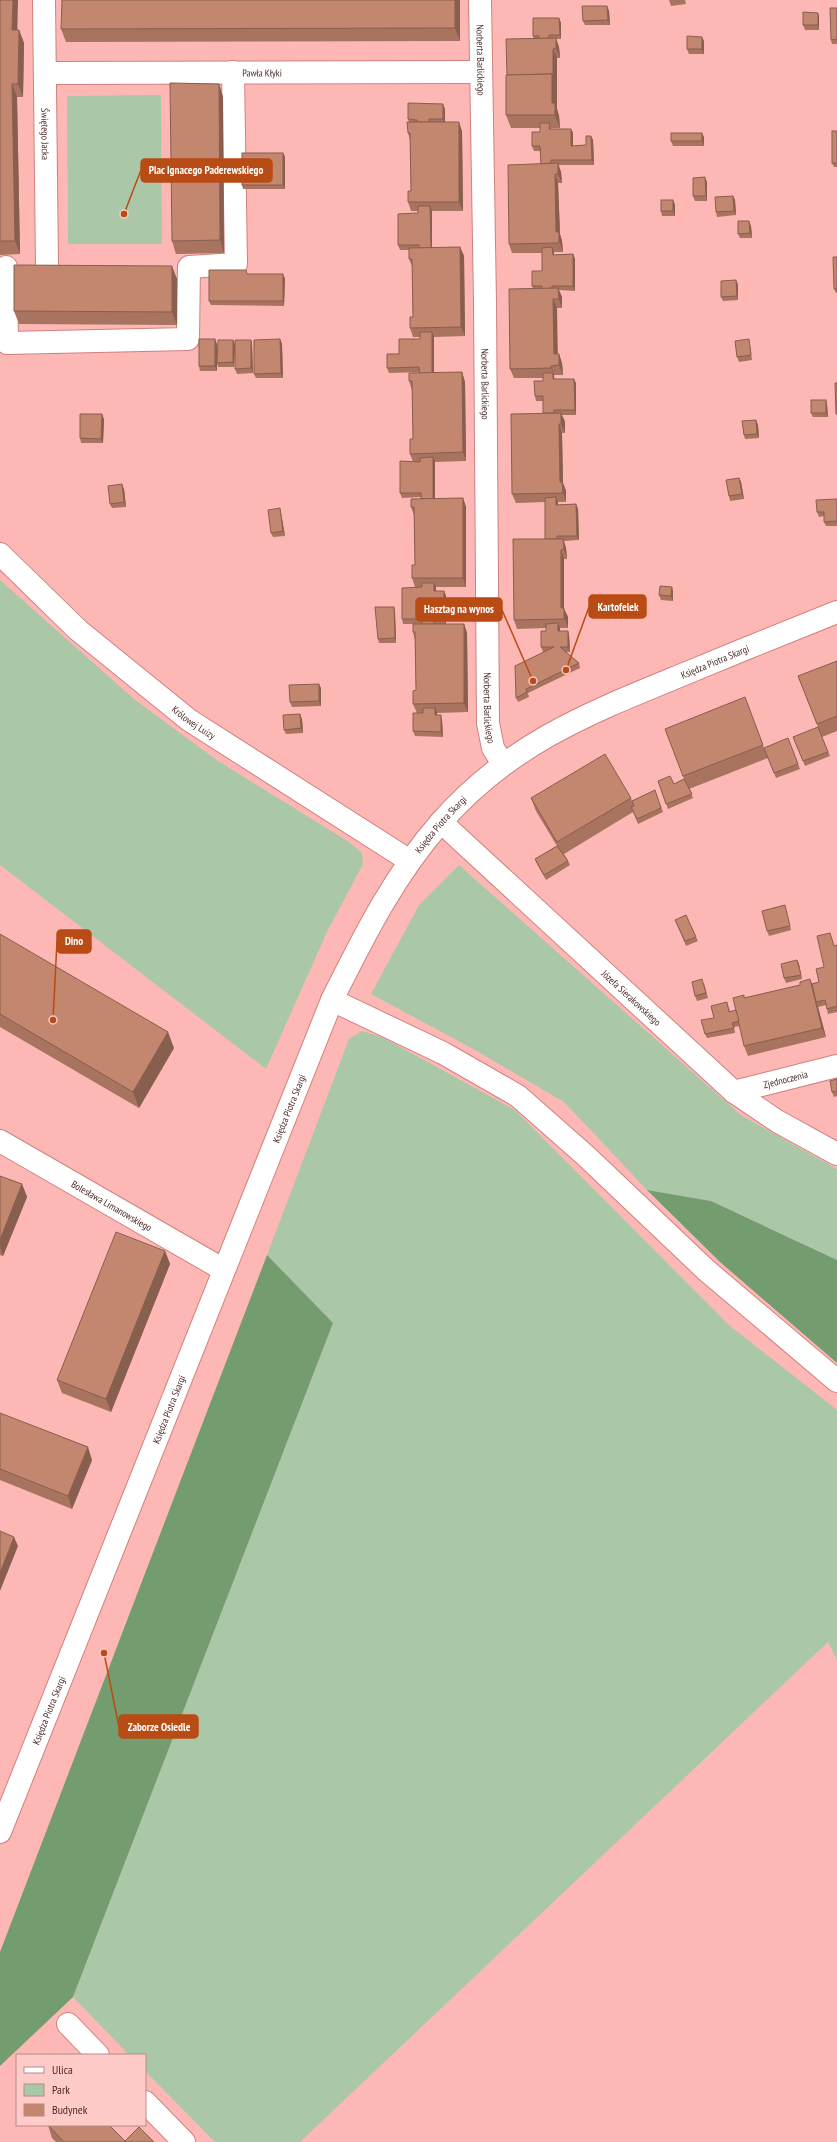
<svg xmlns="http://www.w3.org/2000/svg" width="837" height="2142" font-family="'PT Sans Narrow',sans-serif">
<rect width="100%" height="100%" fill="#fdb8b5"/>
<g fill="#aac8a7">
<path d="M161,95l1,149h-94l-1,-148z"/>
<path d="M0,580l134,119 84,62 131,81 13,11 1,11 -36,68 -61,137 -266,-204z"/>
<path d="M459,865l282,250 96,54v91l-126,-59 -64,-11 -83,-88 -89,-52 -104,-56 48,-89z"/>
<path d="M362,1031l22,7 131,72 215,216 107,84v250l-9,-18 -528,500h-85l-70,-71v-16h-16l-56,-58 260,-674 -66,-68 82,-216z"/>
</g>
<g fill="#739d6e">
<path d="M647,1190l64,11 126,59v103l-117,-101z"/>
<path d="M267,1255l66,68 -260,674 -73,69v-114z"/>
</g>
<g fill="none" stroke-linecap="round" stroke-linejoin="round">
<defs>
<g id="minor">
<path id="s1" d="M44,0l3,267"/>
<path id="s2" d="M480,0l5,303 3,420 5,25 10,16"/>
<path id="s3" d="M45,73l435,-1"/>
<path d="M6,267l1,76 181,-4 1,-72 47,-3 -3,-192"/>
<path id="s4" d="M0,554l78,76 111,90 221,141"/>
<path id="s5" d="M441,822l293,270 43,29 60,33"/>
<path d="M332,1000l111,53 75,43 68,60 120,114 131,111"/>
<path id="s6" d="M734,1092l103,-26"/>
<path id="s7" d="M0,1141l224,129"/>
<path id="s8" d="M0,1832l332,-832c31,-62 62,-125 109,-178 68,-77 143,-107 236,-145 53,-22 107,-44 160,-65"/>
<path d="M68,2024l30,31"/>
<path d="M145,2102l39,40"/>
</g>
</defs>
<use href="#minor" stroke="#d0807e" stroke-width="24"/>
<use href="#minor" stroke="#fff" stroke-width="22"/>
</g>
<g fill="#a8735f">
<path d="M0,0l17,30h2l5,13 -1,54h-6l3,157 -20,1z"/>
<path d="M460,0v41l-394,1 -5,-13z"/>
<path d="M669,0h16l1,4 -15,2z"/>
<path d="M607,6l2,5 1,14h-25l-2,-4z"/>
<path d="M837,8v36h-5l-1,-4z"/>
<path d="M818,13l1,5v12h-14l-2,-5z"/>
<path d="M559,18l2,5v16h-5l3,8 1,11h-3v51l2,7 1,12h-9v1h20l2,4v13l13,-1 5,-9 2,4 1,25h-36l3,7 1,11h-4l2,51 2,7 1,11h-9v3l19,-1 2,5v32l-16,-1 3,7v11h-5v46h2l3,9 1,12h-9v4l22,4v32h-14l3,7v11h-3l1,50 3,8v11h-8v3l18,-1 2,5 1,31 -15,1 2,7 1,11h-3v50l4,8v11h-8v3h8l1,4 1,17h-5l14,11 1,5 -52,25 1,4 -11,5 -2,-4 28,-46h-1l-2,-5 5,-16v-3l-29,1 -3,-9 31,-81v-37l-29,1 -4,-9 31,-81v-12h-7l-1,-5 8,-15v-3h-29l-4,-9 23,-80 -1,-3 10,-15v-18h-30l-3,-9 32,-80 -1,-13h-6l-2,-5 8,-14v-4h-29l-5,-13 1,-40 27,-36 -1,-3z"/>
<path d="M704,41v13h-15l-2,-5z"/>
<path d="M219,84l4,13 1,156 -48,1 -4,-13z"/>
<path d="M445,109v13l17,9 1,80h-31v37l28,-1 4,9 1,80 -31,1v36l28,-1 3,10 1,79 -31,1v37l28,-1 3,9v80h-30v4h8l2,5v28h18l3,9 1,79 -31,1v2l5,5 1,17 -28,-1 -2,-5 10,-18h-6l-4,-9 3,-14 -1,-50 -2,-8 9,-8h-19l-1,-5 13,-32 -3,-9 3,-13 -1,-50 -3,-8 10,-8v-2l-19,1 -2,-5 13,-31 -3,-8 3,-15 -1,-49 -3,-9 11,-9 -31,1 -2,-5 12,-14 21,-15v-2h-7l-3,-9 3,-11 -1,-51 -3,-7v-9h-9l-2,-5 20,-32v-2h-7l-3,-9 3,-11 -1,-51 -2,-7 1,-11 -1,-3z"/>
<path d="M837,131v36h-3l-2,-4z"/>
<path d="M704,137v9h-31l-2,-5z"/>
<path d="M283,153l2,4v32h-42l-1,-4z"/>
<path d="M707,182v19h-12l-2,-5z"/>
<path d="M733,196l2,4 1,15 -19,2 -1,-5z"/>
<path d="M673,200l2,5v11h-13l-1,-5z"/>
<path d="M751,226l1,12h-12l-2,-4z"/>
<path d="M837,257v36h-1l-2,-4z"/>
<path d="M247,274h36l2,5 -1,27 -73,-1 -2,-4z"/>
<path d="M177,279v46l-158,-1 -5,-13z"/>
<path d="M736,280l2,5v15l-15,1 -2,-4z"/>
<path d="M280,339l2,5 1,34h-27l-2,-4z"/>
<path d="M233,340l2,5 -1,22h-16l-1,-4v8h-17l-1,-5 18,-22v18z"/>
<path d="M251,340l1,4 1,29 -16,1 -2,-5z"/>
<path d="M750,344l2,16 -13,2 -2,-5z"/>
<path d="M826,400l1,5 1,12h-15l-2,-4z"/>
<path d="M104,419l-1,24h-22l-1,-5z"/>
<path d="M756,420l2,5 1,13 -14,1 -1,-4z"/>
<path d="M739,478l2,4 3,17 -14,2 -1,-5z"/>
<path d="M124,489l2,18 -14,1 -2,-4z"/>
<path d="M837,499v27h-11l-2,-4v-6l-5,1 -2,-5z"/>
<path d="M281,513l4,23 -12,1 -2,-4z"/>
<path d="M672,587l1,5v9l-12,-1 -2,-5z"/>
<path d="M394,607l1,5 1,31h-17l-1,-4z"/>
<path d="M837,661v70l-15,6 8,19 -25,10 -12,-29 25,-10 -20,-51z"/>
<path d="M321,688v18l-29,1 -2,-5z"/>
<path d="M745,697l19,51 24,-10 12,31 -24,9 -8,-20 -79,31 4,9 -25,11 -10,-28 16,3 10,-5 -19,-50z"/>
<path d="M302,719l1,14 -17,1 -2,-4z"/>
<path d="M655,790l8,22 -25,12 -5,-12 -69,42 4,7 2,4 -24,15 -9,-16 -2,-5 22,-13 -21,-35 -5,-13h100l1,3z"/>
<path d="M786,909l5,21 -22,6 -2,-5z"/>
<path d="M675,920l21,17 2,4 -12,5z"/>
<path d="M0,934l174,114 -35,60 -139,-81z"/>
<path d="M832,938l2,8 3,-1v67l-9,2 -2,-9 -8,2 8,30 -78,19 -4,-10 -4,-20 -6,1 1,6 -28,5 -2,-4 9,-16 15,-11 1,5 6,-2 9,-12 74,-16 5,-15z"/>
<path d="M797,960l2,4 3,15 -16,4 -2,-5z"/>
<path d="M704,983l4,15 -11,3 -2,-5z"/>
<path d="M837,1079v17l-3,1 -2,-5z"/>
<path d="M0,1176l22,8 5,13 -24,59 -3,-1z"/>
<path d="M165,1251l5,13 -59,148 -49,-19 -5,-13z"/>
<path d="M0,1413l92,47 -20,49 -72,-29z"/>
<path d="M48,2125l77,16 29,1h-98l-4,-4z"/>
</g>
<g fill="#885e4e">
<path d="M13,0h5l-1,43 -5,-13z"/>
<path d="M455,0h5v41l-5,-13z"/>
<path d="M607,6l2,5 1,14 -2,-5z"/>
<path d="M818,13l1,5v12l-1,-5z"/>
<path d="M559,18l2,5v16l-1,-4z"/>
<path d="M19,30l5,13 -1,54 -5,-13z"/>
<path d="M702,37l2,4v13l-2,-5z"/>
<path d="M556,38l3,9 1,11 -4,-10z"/>
<path d="M553,49l4,9v51l2,7 1,12 -5,-13 -3,-12v-29z"/>
<path d="M12,84l5,13 3,157 -5,-13z"/>
<path d="M219,84l4,13 1,156 -4,-13z"/>
<path d="M443,104l2,5v15l-2,-5z"/>
<path d="M459,122l3,9 1,80 -4,-9z"/>
<path d="M571,129l2,4v17l-2,-4z"/>
<path d="M702,133l2,4v9l-2,-5z"/>
<path d="M591,136l2,4 1,25 -2,-5z"/>
<path d="M283,153l2,4v32l-2,-4z"/>
<path d="M558,163l3,9 1,11 -4,-9z"/>
<path d="M555,174l3,9 2,51 2,7 1,11 -7,-20z"/>
<path d="M705,177l2,5v19l-1,-5z"/>
<path d="M733,196l2,4 1,15 -2,-4z"/>
<path d="M673,200l2,5v11l-2,-5z"/>
<path d="M430,206l2,5v46l-1,-5z"/>
<path d="M749,221l2,5 1,12 -2,-5z"/>
<path d="M460,247l4,9 1,80 -4,-9z"/>
<path d="M552,247l2,5v8l-1,-5z"/>
<path d="M573,254l2,5v32l-2,-5z"/>
<path d="M172,266l5,13v46l-5,-13z"/>
<path d="M283,274l2,5 -1,27 -1,-5z"/>
<path d="M736,280l2,5v15l-1,-4z"/>
<path d="M558,288l4,9v11l-3,-9z"/>
<path d="M553,299l4,9 1,55 -4,-9z"/>
<path d="M432,332l2,5v45l-2,-5z"/>
<path d="M215,339l2,5v27l-2,-5z"/>
<path d="M280,339l2,5 1,34 -2,-5z"/>
<path d="M233,340l2,5 -1,22 -1,-5z"/>
<path d="M251,340l1,4 1,29 -2,-5z"/>
<path d="M559,354l3,9 1,12 -4,-10z"/>
<path d="M551,366l3,9 1,8 -2,-4v-6l-2,-5z"/>
<path d="M462,372l3,10 1,79 -3,-9z"/>
<path d="M574,379l2,4v32l-1,-5z"/>
<path d="M826,400l1,5 1,12 -2,-4z"/>
<path d="M561,413l4,9v11l-4,-9z"/>
<path d="M102,414l2,5 -1,24 -2,-4z"/>
<path d="M756,420l2,5 1,13 -2,-4z"/>
<path d="M559,424l3,9 1,50 3,8v11l-6,-20z"/>
<path d="M433,457l2,5v46l-2,-5z"/>
<path d="M739,478l2,4 3,17 -2,-5z"/>
<path d="M122,484l2,5 2,18 -2,-5z"/>
<path d="M556,497l2,5v7l-2,-4z"/>
<path d="M463,498l3,9v80l-3,-9z"/>
<path d="M576,504l2,5 1,31 -2,-4z"/>
<path d="M280,508l1,5 4,23 -2,-5z"/>
<path d="M563,539l3,9 1,11 -3,-10z"/>
<path d="M561,550l3,9v50l4,8v11l-7,-20z"/>
<path d="M434,583l2,4v9l-2,-5z"/>
<path d="M672,587l1,5v9l-2,-5z"/>
<path d="M444,591l2,5v29l-2,-5z"/>
<path d="M394,607l1,5 1,31 -1,-5z"/>
<path d="M558,623l2,5v7l-2,-4z"/>
<path d="M464,624l3,9 1,79 -4,-9z"/>
<path d="M568,631l1,4 1,17 -2,-5z"/>
<path d="M319,684l2,4v18l-2,-5z"/>
<path d="M435,708l2,4v8l-2,-5z"/>
<path d="M300,714l2,5 1,14 -2,-5z"/>
<path d="M441,715l1,5 1,17 -2,-5z"/>
<path d="M797,960l2,4 3,15 -1,-4z"/>
<path d="M810,979l4,10 2,13 2,5 8,30 -4,-9z"/>
<path d="M168,1032l6,16 -35,60 -6,-16z"/>
<path d="M22,1184l5,13 -24,59 -3,-9v-7z"/>
<path d="M165,1251l5,13 -59,148 -5,-13z"/>
<path d="M88,1447l4,13 -20,49 -4,-13z"/>
<path d="M14,1537l4,9 -18,45v-18z"/>
</g>
<g fill="#c3866f" stroke="#885e4e">
<path d="M0,0h13l-1,30h7l-1,54h-6l3,157h-15z"/>
<path d="M62,0h393v28l-394,1z"/>
<path d="M582,6h25l1,14 -25,1z"/>
<path d="M830,8h7v31l-6,1z"/>
<path d="M803,12l15,1v12h-15z"/>
<path d="M533,18h26l1,17h-11v3l-10,1v-3h-6z"/>
<path d="M687,36l15,1v12h-15z"/>
<path d="M556,38v10l-3,1v29l-1,-4 -45,1 -1,-36z"/>
<path d="M552,74v29h3v12h-49v-40z"/>
<path d="M170,83l49,1 1,156 -48,1z"/>
<path d="M408,103l35,1v15h-14v3h-12v-2l-9,-1z"/>
<path d="M407,122h52v80h-51v-11h3l-1,-58h-2z"/>
<path d="M540,123h10l-1,6h22v17l15,-1v-9h5l1,24h-41v3l-10,1 -1,-18h-8v-14h8z"/>
<rect x="832" y="131" width="5" height="32"/>
<rect x="671" y="133" width="31" height="8"/>
<rect x="242" y="153" width="41" height="32"/>
<path d="M558,163v11h-3l1,58h3v11l-50,1 -1,-79z"/>
<path d="M705,177l1,19h-13v-18z"/>
<path d="M733,196l1,15 -18,1 -1,-15z"/>
<rect x="661" y="200" width="12" height="11"/>
<path d="M418,206h12l1,42h-12v-3h-21v-31l20,-1z"/>
<path d="M738,221h11l1,12 -12,1z"/>
<path d="M460,247l1,80 -51,1v-11h3l-1,-58h-3v-11z"/>
<path d="M552,247l1,8 20,-1v32h-21v2l-10,1v-3h-10v-15h10v-23z"/>
<path d="M833,257h4v32h-3z"/>
<path d="M14,265l158,1v46l-158,-1z"/>
<path d="M209,270h37l1,4h36v27h-74z"/>
<path d="M736,280l1,16 -16,1v-16z"/>
<path d="M558,288l1,11h-6l1,55h5v11l-8,1v2l-41,1 -1,-80z"/>
<path d="M420,332h12v41h-12l-1,-6 -32,1v-14h12v-15h21z"/>
<rect x="199" y="339" width="16" height="27"/>
<path d="M280,339l1,34 -27,1v-34z"/>
<path d="M749,339l2,16 -14,2 -2,-16z"/>
<path d="M218,340h15v22l-16,1z"/>
<path d="M235,340h16v28l-16,1z"/>
<path d="M462,372l1,80 -53,2v-15h3l-1,-58h-3v-8z"/>
<path d="M543,373h10v6h21l1,31h-21v3h-11v-17h-8l-1,-15h9z"/>
<path d="M835,383h2v31h-1z"/>
<rect x="811" y="400" width="15" height="13"/>
<path d="M561,413v11h-2l1,58h2l1,11 -51,1 -1,-80z"/>
<path d="M80,414h22l-1,25 -21,-1z"/>
<path d="M756,420l1,14 -13,1 -2,-14z"/>
<path d="M433,457v42h-12v-6h-21v-32l20,1v-4z"/>
<path d="M739,478l3,16 -13,2 -3,-16z"/>
<path d="M122,484l2,18 -14,2 -2,-18z"/>
<path d="M556,497v8l20,-1 1,32h-20v3h-12v-41z"/>
<path d="M463,498v80h-51v-13h3l-1,-58h-3v-8z"/>
<path d="M837,499v22l-13,1v-10h-7l-1,-12z"/>
<path d="M280,508l3,23 -12,2 -3,-23z"/>
<path d="M513,539h50l1,10 -3,1v58h3v11l-50,1z"/>
<path d="M422,583h12v8h10v29l-10,1v3h-12v-5h-20v-31l20,-1z"/>
<path d="M660,586l12,1 -1,9 -12,-1z"/>
<path d="M375,607h19l1,31 -17,1z"/>
<path d="M558,623v8h10v16h-8l19,16 -53,26 1,3 -11,6 -1,-32 39,-19h-13v-16h5v-7z"/>
<path d="M413,624h51v79l-51,1v-13l3,-1 -1,-58h-2z"/>
<path d="M837,661v55l-20,8 -19,-48z"/>
<path d="M319,684v17l-29,1 -1,-17z"/>
<path d="M745,697l18,48 -80,31 -18,-47z"/>
<path d="M423,708h12v7h6v17l-28,-1v-18h10z"/>
<path d="M300,714l1,14 -17,2 -1,-15z"/>
<path d="M818,727l10,25 -25,9 -10,-24z"/>
<path d="M788,738l10,26 -24,9 -10,-25z"/>
<path d="M605,754l26,44 -74,44 -26,-44z"/>
<path d="M670,776l4,8 10,-5 8,15 -26,10 -8,-23z"/>
<path d="M655,790l6,18 -24,11 -6,-12 3,-1 -2,-5z"/>
<path d="M557,846l11,15 -24,14 -9,-16z"/>
<path d="M785,905l5,21 -23,5 -5,-20z"/>
<path d="M686,915l10,22 -11,4 -10,-21z"/>
<path d="M830,933l4,13 3,-1v61l-10,3 -2,-9 -9,2 -4,-18 7,-2 -3,-13 8,-2 -7,-31z"/>
<path d="M0,934l168,98 -35,60 -133,-78z"/>
<path d="M797,960l4,15 -17,3 -3,-14z"/>
<path d="M702,979l4,14 -11,3 -3,-14z"/>
<path d="M810,979l12,49 -78,18 -11,-48 11,-3v3l56,-13v-3z"/>
<path d="M727,1002l2,10 7,-2 3,11 -7,2 2,5 -29,6 -4,-14 13,-2 -3,-12z"/>
<path d="M837,1079v12l-5,1 -2,-11z"/>
<path d="M0,1176l22,8 -22,56z"/>
<path d="M116,1232l49,19 -59,148 -49,-19z"/>
<path d="M0,1413l88,34 -20,49 -68,-27z"/>
<path d="M0,1531l14,6 -14,36z"/>
<path d="M48,2125h61l17,17h-62z"/>
<path d="M139,2127l15,15h-28l-1,-1z"/>
</g>
<g text-anchor="middle" dominant-baseline="central" stroke-width="4" stroke-linejoin="round" paint-order="stroke">
<g font-size="10" fill="#4a2928" stroke="#ffcbc8">
<text stroke="none"><textPath href="#s2" startOffset="60">Norberta Barlickiego</textPath></text>
<text stroke="none"><textPath href="#s3" startOffset="217">Pawła Kłyki</textPath></text>
<text stroke="none"><textPath href="#s1" startOffset="134">Świętego Jacka</textPath></text>
<text stroke="none"><textPath href="#s2" startOffset="384">Norberta Barlickiego</textPath></text>
<text stroke="none"><textPath href="#s8" startOffset="1426">Księdza Piotra Skargi</textPath></text>
<text stroke="none"><textPath href="#s2" startOffset="708">Norberta Barlickiego</textPath></text>
<text stroke="none"><textPath href="#s4" startOffset="257">Królowej Luizy</textPath></text>
<text stroke="none"><textPath href="#s8" startOffset="1103">Księdza Piotra Skargi</textPath></text>
<text stroke="none"><textPath href="#s5" startOffset="259">Józefa Sierakowskiego</textPath></text>
<text stroke="none"><textPath href="#s6" startOffset="53">Zjednoczenia</textPath></text>
<text stroke="none"><textPath href="#s8" startOffset="779">Księdza Piotra Skargi</textPath></text>
<text stroke="none"><textPath href="#s7" startOffset="129">Bolesława Limanowskiego</textPath></text>
<text stroke="none"><textPath href="#s8" startOffset="455">Księdza Piotra Skargi</textPath></text>
<text stroke="none"><textPath href="#s8" startOffset="131">Księdza Piotra Skargi</textPath></text>
</g>
</g>
<path fill="none" stroke="#b94b14" stroke-width="1.5" d="M124 214L141 170M566 670L589 607M533 681L502 610M53 1020L57 941M104 1653L119 1727"/>
<g fill="#b94b14" stroke="#ffcbc8" stroke-width="1.5">
<circle cx="124" cy="214" r="4"/>
<circle cx="566" cy="670" r="4"/>
<circle cx="533" cy="681" r="4"/>
<circle cx="53" cy="1020" r="4"/>
<circle cx="104" cy="1653" r="4"/>
</g>
<g fill="#b94b14" stroke="#b94b14" stroke-width="1.5">
<rect x="141" y="159" width="131" height="23" rx="4"/>
<rect x="589" y="595" width="57" height="23" rx="4"/>
<rect x="416" y="598" width="86" height="23" rx="4"/>
<rect x="57" y="930" width="34" height="23" rx="4"/>
<rect x="119" y="1715" width="79" height="23" rx="4"/>
</g>
<g font-size="11" text-anchor="middle" font-weight="bold" fill="#fff">
<text x="206" y="174">Plac Ignacego Paderewskiego</text>
<text x="618" y="611">Kartofelek</text>
<text x="459" y="613">Hasztag na wynos</text>
<text x="74" y="945">Dino</text>
<text x="159" y="1731">Zaborze Osiedle</text>
</g>
<rect x="16" y="2054" width="130" height="72" fill="#ffcbc8" stroke="#b78a88"/>
<rect x="24" y="2067" width="20" height="6" fill="#ffffff" stroke="#b78a88"/>
<text x="52" y="2074" font-size="12" fill="#4a2928">Ulica</text>
<rect x="24" y="2084" width="20" height="12" fill="#aac8a7" stroke="#b78a88"/>
<text x="52" y="2094" font-size="12" fill="#4a2928">Park</text>
<rect x="24" y="2104" width="20" height="12" fill="#c3866f" stroke="#b78a88"/>
<text x="52" y="2114" font-size="12" fill="#4a2928">Budynek</text>
</svg>
